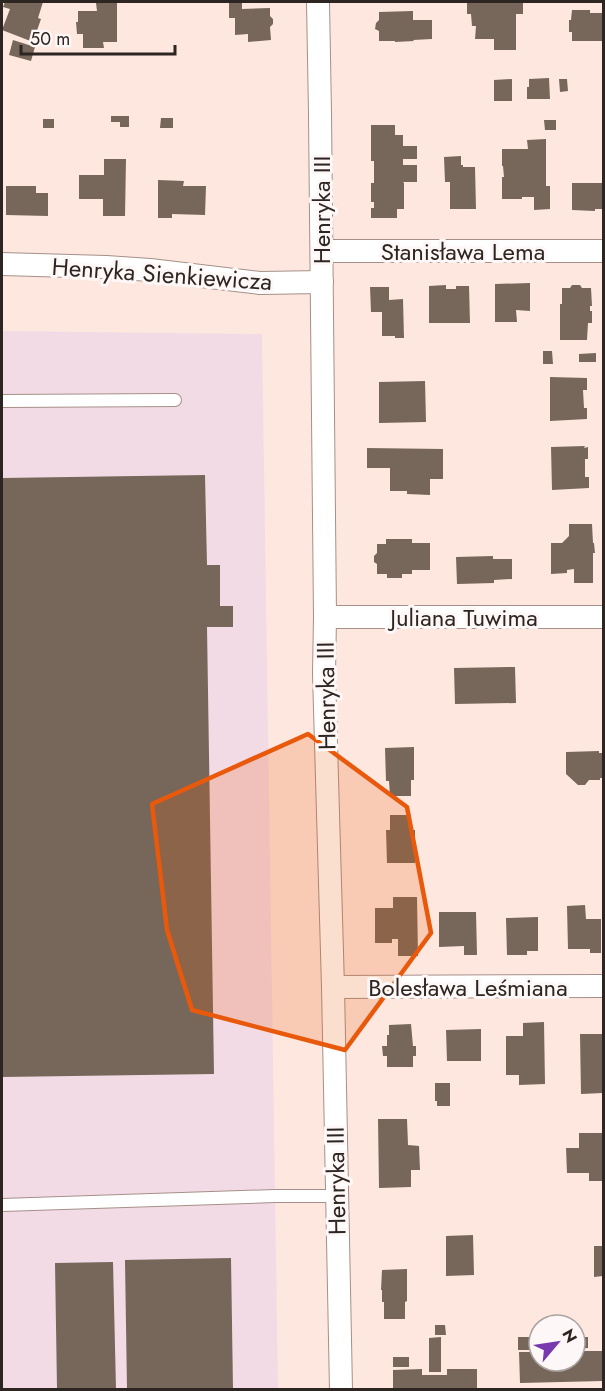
<svg xmlns="http://www.w3.org/2000/svg" width="605" height="1391" font-family="Jost,sans-serif">
<rect width="100%" height="100%" fill="#fee7df"/>
<path fill="#f3dbe6" d="M2,331l260,3 16,1055 -276,1z"/>
<g fill="#76675a">
<path d="M5,2h38l-5,16 3,1 -8,23 -31,-12 8,-21 -7,-2z"/>
<path d="M229,2h13v7l28,-1v8l3,3v5l-3,3 1,13 -23,2v-8l-13,1v-17h-6z"/>
<path d="M467,2h56v12h-7v36h-22v-11h-19l1,-13h-4l-1,-12h-4z"/>
<path d="M96,3h21v39h-14l1,6h-21v-14h-6l-1,-12h2v-11h19z"/>
<path d="M572,10h18v3h13v28h-31v-9h-3v-12h2z"/>
<path d="M413,11v9h19v19l-19,1 1,1 -19,1v-1h-16v-10l-4,-2 1,-6 3,-3v-8z"/>
<path d="M13,40l22,7 -4,14 -22,-6z"/>
<path d="M549,78l1,21h-23v-12h2v-8z"/>
<path d="M512,79v22h-18v-21z"/>
<path d="M559,79h8l1,12 -8,1z"/>
<path d="M111,116h18v11h-9v-5h-9z"/>
<path d="M161,118h12v10h-13z"/>
<rect x="43" y="119" width="11" height="9"/>
<path d="M544,120h12v10h-11z"/>
<path d="M371,125h24v10h8v11h14v13h-14v6h14v17h-14l1,1v26h-7v9h-26v-10h3v-6h-3v-19h3v-22h-3z"/>
<path d="M546,139v47h4v23l-16,1v-13h-12v2h-20v-22h2l-1,-11h-1v-17h26l-1,-9z"/>
<path d="M461,156v9h2v2h12l1,42h-26v-27h-5l-1,-25z"/>
<path d="M104,159h22l-1,57h-22v-17h-24v-24h25z"/>
<path d="M158,180l26,1 -1,5h23l-1,29 -33,-1v4h-14z"/>
<path d="M572,183h31v26h-8v2l-23,-1z"/>
<path d="M6,186h30v7h12v23l-42,-1z"/>
<path d="M530,283v28l-14,-1 1,12h-22v-38z"/>
<path d="M446,285v4h10v-3h13l1,37h-41v-37z"/>
<path d="M572,285h8l2,3h9l1,18h-2v5h2v12h-4l-1,17h-27v-36h2v-16h8z"/>
<path d="M370,287h19v13l14,-1 1,39h-9v-2h-13v-24h-11z"/>
<path d="M543,351h9l1,13h-10z"/>
<path d="M596,353v9h-17v-8z"/>
<path d="M550,377l37,1v12h-4l1,18h3v11l-37,2z"/>
<path d="M425,381l1,41 -47,1v-41z"/>
<path d="M585,446l-1,2 4,-1v12h-3v18h4v11l-37,2 -1,-43z"/>
<path d="M367,448l76,1v30h-13v16l-23,-1v-3h-17v-23h-23z"/>
<path d="M205,475l2,90h13v41h13v21h-26l7,447 -212,3v-599z"/>
<path d="M569,524h23l1,19h1l1,10h-2v30h-19v-14l-7,1v3l-16,1v-31h11l7,-7z"/>
<path d="M386,539h26v4h18v27h-18v4h-10v4h-15v-4h-10v-10l-3,-2v-6l3,-3v-9h9z"/>
<path d="M493,556v3h19v20l-18,1v3l-37,1 -1,-27z"/>
<path d="M515,667l1,36 -61,1 -1,-36z"/>
<path d="M414,747v33h-3v16h-21l-1,-15h-3l-1,-33z"/>
<path d="M599,751v2h4v25h-3v2h-11l-4,5h-7l-12,-11v-22z"/>
<path d="M390,815h21v15h4v33h-28l-1,-33h4z"/>
<path d="M393,897h24l1,59h-20v-17h-6v4h-17v-35h18z"/>
<path d="M585,905l1,14h15v34h-11v-4h-22l-1,-43z"/>
<path d="M439,912h37l1,43h-13v-9l-25,1z"/>
<path d="M538,917v34h-11v4h-20l-1,-37z"/>
<path d="M544,1022l1,62 -26,1v-10h-13v-39h17v-13z"/>
<path d="M411,1024l2,22h3v10h-3v11h-26v-11h-4l-1,-10h5v-11h2v-10z"/>
<path d="M481,1029v32h-34l-1,-31z"/>
<path d="M580,1034h23v59l-22,1z"/>
<path d="M435,1083h15v23h-13v-5h-2z"/>
<path d="M378,1119h29l1,26 11,1 1,24h-9v17l-32,1z"/>
<path d="M579,1133h24v48h-14v-8h-22l-1,-25h13z"/>
<path d="M473,1235l1,40 -28,1v-40z"/>
<path d="M594,1246h9v30l-9,1z"/>
<path d="M231,1258l2,131h-106l-2,-129z"/>
<path d="M113,1262l3,127h-59l-2,-126z"/>
<path d="M407,1269v32l-2,1v17h-21v-17h-2v-12h-1l1,-20z"/>
<path d="M435,1325h10l1,10h-11z"/>
<path d="M441,1337v35h-12v-34z"/>
<rect x="518" y="1337" width="18" height="13"/>
<path d="M575,1337h13v11l-13,1z"/>
<path d="M575,1351h28v30l-83,2 -1,-31h20v9h36z"/>
<rect x="393" y="1357" width="16" height="10"/>
<path d="M422,1369v6h25v-6h30v20h-84v-19z"/>
</g>
<g fill="none" stroke-linecap="round" stroke-linejoin="round">
<defs>
<g id="service">
<path d="M2,401l173,-1"/>
<path d="M2,1205l273,-9h61"/>
</g>
<g id="minor">
<path d="M318,2l2,111 5,504 -1,57 9,313 8,403"/>
<path d="M322,251h282"/>
<path d="M2,264l104,3 44,3 110,13 62,-1"/>
<path d="M325,617h279"/>
<path d="M333,987l271,-1"/>
</g>
</defs>
<use href="#service" stroke="#a59089" stroke-width="14"/>
<use href="#minor" stroke="#a59089" stroke-width="24"/>
<use href="#service" stroke="#fff" stroke-width="12"/>
<use href="#minor" stroke="#fff" stroke-width="22"/>
</g>
<path fill="#e8590c" fill-opacity="0.2" stroke="#e8590c" stroke-width="4.5" stroke-linejoin="round" d="M308,734l99,73 24,126 -86,117 -153,-40 -25,-80 -15,-126z"/>
<g text-anchor="middle" dominant-baseline="central" stroke-width="6" stroke-linejoin="round" paint-order="stroke">
<g font-size="24" fill="#2d2522" stroke="#fdf8f7">
<text transform="translate(321 210) rotate(-90)">Henryka III</text>
<text x="463" y="251">Stanisława Lema</text>
<text transform="translate(162 274) rotate(4)">Henryka Sienkiewicza</text>
<text x="464" y="617">Juliana Tuwima</text>
<text transform="translate(326 696) rotate(-91)">Henryka III</text>
<text x="468" y="987">Bolesława Leśmiana</text>
<text transform="translate(336 1181) rotate(-91)">Henryka III</text>
</g>
</g>
<rect width="605" height="1391" fill="none" stroke="#2d2522" stroke-width="6"/>
<g transform="translate(557 1343) rotate(61)"><circle r="28" fill="#fdf8f7" stroke="#aaa4a2" stroke-width="1.5"/>
<path d="M0-4.5L10 22L0 15L-10 22Z" fill="#7939ae"/>
<text y="-9" font-size="16" font-weight="bold" text-anchor="middle" fill="#2d2522">N</text>
</g>
<path d="M21 45v9h154v-9" fill="none" stroke="#2d2522" stroke-width="3"/>
<text x="30" y="45" font-size="18" fill="#2d2522" stroke="#fdf8f7" stroke-width="4.5" paint-order="stroke">50 m</text>
</svg>
